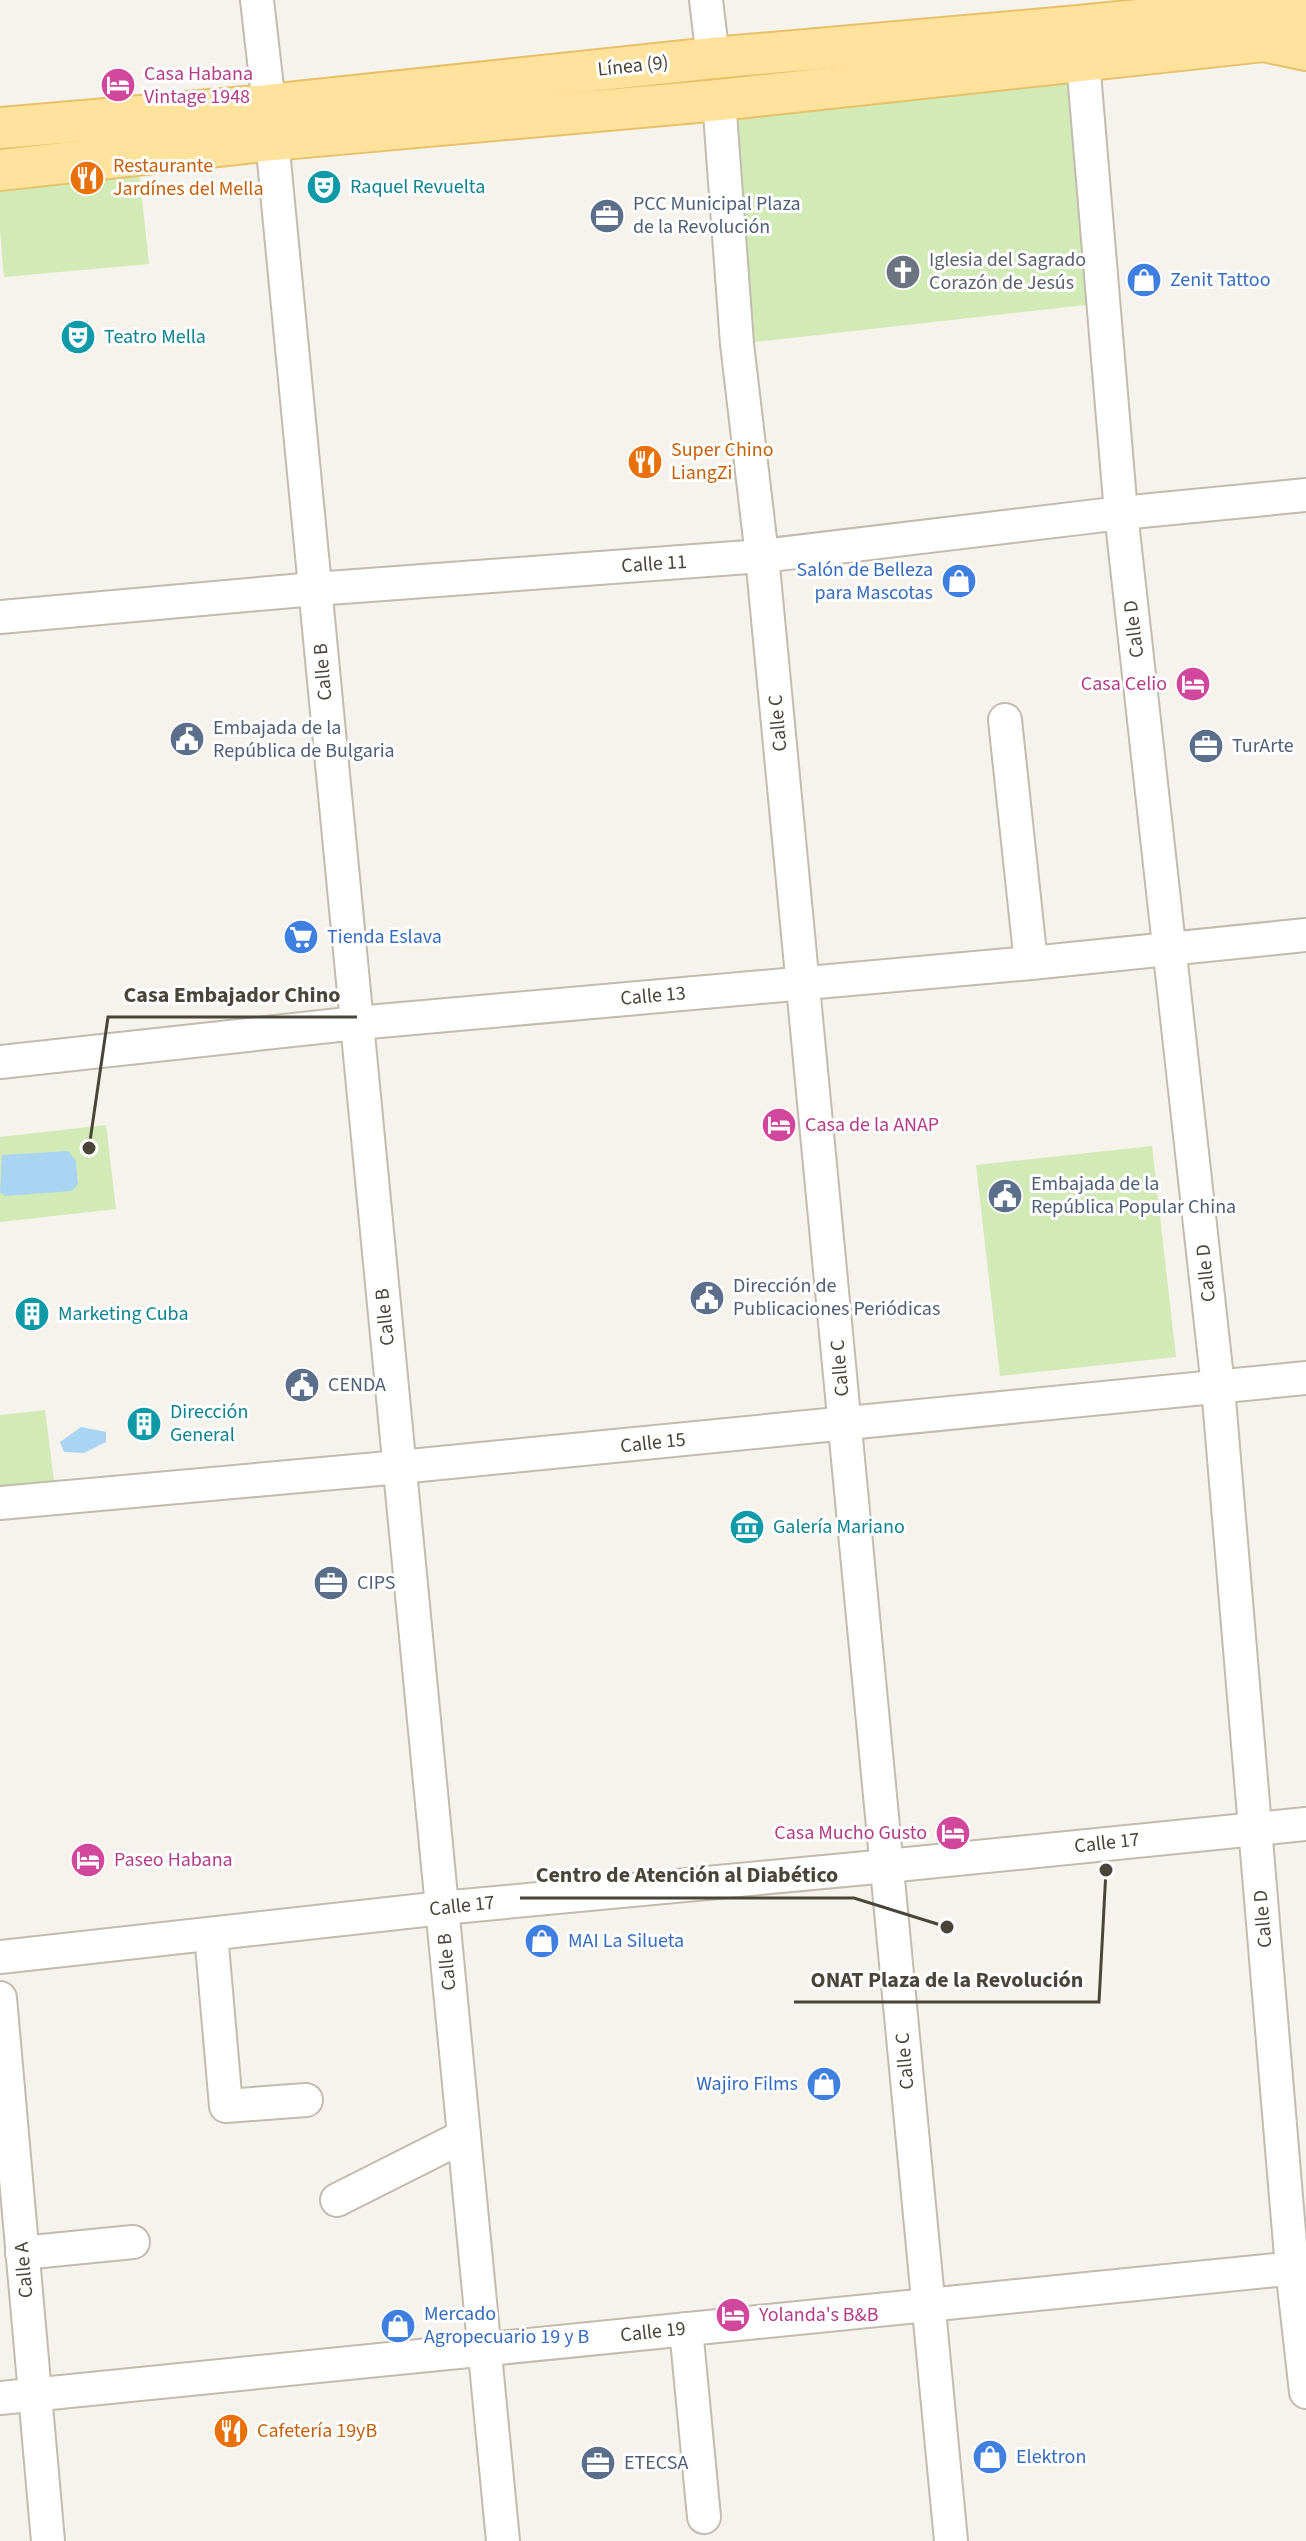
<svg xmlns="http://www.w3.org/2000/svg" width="1306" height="2541" font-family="'Source Sans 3',sans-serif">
<rect width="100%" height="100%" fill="#f6f3ec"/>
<g fill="#d2eab5">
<path d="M1083,61l21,242 -367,41 -18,-244z"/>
<path d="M139,171l10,93 -145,13 -4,-47v-46z"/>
<path d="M106,1125l10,84 -116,13v-85z"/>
<path d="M1152,1146l24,211 -176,19 -24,-211z"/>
<path d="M45,1410l9,71 -54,6v-72z"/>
</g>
<g fill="#a9d4f2">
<path d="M68,1151l8,10 2,23 -6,7 -67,5 -5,-4 2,-37z"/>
<path d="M81,1427l25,5v10l-22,11 -20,-1 -4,-10z"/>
</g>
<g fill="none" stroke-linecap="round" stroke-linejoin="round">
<defs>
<g id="minor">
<path d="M257,0l12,105"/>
<path d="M706,0l7,58"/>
<path d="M1083,61l38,452 97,874 74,881 14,124"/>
<path d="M719,100l18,244 25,212 189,1985"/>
<path d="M272,140l231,2401"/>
<path d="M0,617l315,-28 447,-33 359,-43 185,-18"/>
<path d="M1005,720l26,243"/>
<path d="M0,1062l357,-39 674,-60 275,-28"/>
<path d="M0,1503l400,-36 906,-89"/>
<path d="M211,1934l15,172 80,-6"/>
<path d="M0,1957l442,-49 445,-42 419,-42"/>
<path d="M0,1998l48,543"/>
<path d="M337,2200l127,-64"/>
<path d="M22,2253l111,-11"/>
<path d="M686,2329l18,188"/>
<path d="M0,2398l1306,-131"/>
</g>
<g id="major">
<path d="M0,128l269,-23 444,-47 366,-32 187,-19 40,8"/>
<path d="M0,170l272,-30 447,-40 545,-59 42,9"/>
</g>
</defs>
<use href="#minor" stroke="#c2bbae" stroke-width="36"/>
<use href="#major" stroke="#e6c16a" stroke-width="44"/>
<use href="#minor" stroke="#fff" stroke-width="32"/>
<use href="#major" stroke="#ffe39c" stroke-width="40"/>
</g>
<defs>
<symbol id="hotel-disc" viewBox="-11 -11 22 22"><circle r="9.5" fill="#d1479c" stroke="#fff"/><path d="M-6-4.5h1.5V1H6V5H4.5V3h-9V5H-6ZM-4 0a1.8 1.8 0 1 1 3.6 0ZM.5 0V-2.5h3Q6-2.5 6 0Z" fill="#fff"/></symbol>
<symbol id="restaurant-disc" viewBox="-11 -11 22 22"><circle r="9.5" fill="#e8710a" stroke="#fff"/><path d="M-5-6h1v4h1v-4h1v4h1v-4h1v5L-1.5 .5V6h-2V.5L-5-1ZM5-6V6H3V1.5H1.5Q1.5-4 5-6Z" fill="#fff"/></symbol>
<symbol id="theatre-disc" viewBox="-11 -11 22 22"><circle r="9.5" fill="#0f9aa8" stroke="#fff"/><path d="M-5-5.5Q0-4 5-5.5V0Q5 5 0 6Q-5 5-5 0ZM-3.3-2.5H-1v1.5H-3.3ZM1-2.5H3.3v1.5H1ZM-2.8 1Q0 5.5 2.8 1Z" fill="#fff"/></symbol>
<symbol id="office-disc" viewBox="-11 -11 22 22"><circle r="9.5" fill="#5c6f8a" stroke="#fff"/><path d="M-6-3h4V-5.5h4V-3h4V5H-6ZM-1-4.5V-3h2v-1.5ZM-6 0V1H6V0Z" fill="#fff"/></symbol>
<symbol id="church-disc" viewBox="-11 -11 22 22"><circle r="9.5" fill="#6b7280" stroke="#fff"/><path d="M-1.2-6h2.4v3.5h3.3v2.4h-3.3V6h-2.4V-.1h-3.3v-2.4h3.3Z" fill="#fff"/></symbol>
<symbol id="shop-disc" viewBox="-11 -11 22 22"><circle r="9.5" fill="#3f7fe0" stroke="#fff"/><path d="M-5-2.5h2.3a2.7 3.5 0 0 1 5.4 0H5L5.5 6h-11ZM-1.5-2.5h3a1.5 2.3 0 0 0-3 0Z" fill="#fff"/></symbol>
<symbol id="civic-disc" viewBox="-11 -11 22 22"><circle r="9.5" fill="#5c6f8a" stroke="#fff"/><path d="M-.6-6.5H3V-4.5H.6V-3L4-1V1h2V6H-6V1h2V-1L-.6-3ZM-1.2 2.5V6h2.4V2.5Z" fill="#fff"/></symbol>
<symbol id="supermarket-disc" viewBox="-11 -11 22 22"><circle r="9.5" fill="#3f7fe0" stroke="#fff"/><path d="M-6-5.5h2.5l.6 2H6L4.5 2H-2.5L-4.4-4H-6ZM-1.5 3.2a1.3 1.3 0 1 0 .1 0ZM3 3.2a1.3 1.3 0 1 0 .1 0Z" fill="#fff"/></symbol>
<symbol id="building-disc" viewBox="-11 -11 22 22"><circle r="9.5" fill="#0f9aa8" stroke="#fff"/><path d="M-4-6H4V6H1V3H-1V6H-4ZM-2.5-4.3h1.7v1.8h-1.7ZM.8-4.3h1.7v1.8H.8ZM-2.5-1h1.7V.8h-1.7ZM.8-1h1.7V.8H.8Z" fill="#fff"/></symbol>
<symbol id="museum-disc" viewBox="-11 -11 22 22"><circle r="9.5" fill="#0f9aa8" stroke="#fff"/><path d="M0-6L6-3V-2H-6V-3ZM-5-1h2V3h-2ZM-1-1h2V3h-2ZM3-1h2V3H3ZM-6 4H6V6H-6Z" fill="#fff"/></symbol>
</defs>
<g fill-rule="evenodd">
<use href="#hotel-disc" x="98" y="65" width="40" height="40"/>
<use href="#restaurant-disc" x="67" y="158" width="40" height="40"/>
<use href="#theatre-disc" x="304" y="167" width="40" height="40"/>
<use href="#office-disc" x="587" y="196" width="40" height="40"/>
<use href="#church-disc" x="883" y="252" width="40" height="40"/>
<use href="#shop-disc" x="1124" y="260" width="40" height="40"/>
<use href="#theatre-disc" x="58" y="317" width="40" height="40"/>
<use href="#restaurant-disc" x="625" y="442" width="40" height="40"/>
<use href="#shop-disc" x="939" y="561" width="40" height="40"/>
<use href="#hotel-disc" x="1173" y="664" width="40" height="40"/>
<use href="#civic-disc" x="167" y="719" width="40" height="40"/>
<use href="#office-disc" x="1186" y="726" width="40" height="40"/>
<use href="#supermarket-disc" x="281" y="917" width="40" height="40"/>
<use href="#hotel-disc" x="759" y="1105" width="40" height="40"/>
<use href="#civic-disc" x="985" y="1176" width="40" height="40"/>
<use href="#civic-disc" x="687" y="1278" width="40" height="40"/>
<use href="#building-disc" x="12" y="1294" width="40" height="40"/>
<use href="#civic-disc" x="282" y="1365" width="40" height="40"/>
<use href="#building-disc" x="124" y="1404" width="40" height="40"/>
<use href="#museum-disc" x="727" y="1507" width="40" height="40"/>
<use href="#office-disc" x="311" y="1563" width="40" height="40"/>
<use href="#hotel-disc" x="933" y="1813" width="40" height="40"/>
<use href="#hotel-disc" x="68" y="1840" width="40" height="40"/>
<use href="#shop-disc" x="522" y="1921" width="40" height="40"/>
<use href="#shop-disc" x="804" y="2064" width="40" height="40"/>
<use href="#hotel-disc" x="713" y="2295" width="40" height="40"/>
<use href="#shop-disc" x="378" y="2306" width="40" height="40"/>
<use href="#restaurant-disc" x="211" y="2411" width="40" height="40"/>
<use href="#shop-disc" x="970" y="2437" width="40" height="40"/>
<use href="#office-disc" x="578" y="2443" width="40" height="40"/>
</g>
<g text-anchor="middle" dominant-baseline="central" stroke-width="6" stroke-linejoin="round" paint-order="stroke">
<g font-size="20" fill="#4b4439" stroke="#fff">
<text transform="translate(633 66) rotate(-6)">Línea (9)</text>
<text transform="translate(654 564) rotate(-4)">Calle 11</text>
<text transform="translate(1134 629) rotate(-97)">Calle D</text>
<text transform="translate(323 672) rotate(-95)">Calle B</text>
<text transform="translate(778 723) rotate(-95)">Calle C</text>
<text transform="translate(653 996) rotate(-5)">Calle 13</text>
<text transform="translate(1206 1273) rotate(-96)">Calle D</text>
<text transform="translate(385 1317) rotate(-96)">Calle B</text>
<text transform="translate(840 1368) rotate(-95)">Calle C</text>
<text transform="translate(653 1443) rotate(-6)">Calle 15</text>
<text transform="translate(1107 1843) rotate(-6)">Calle 17</text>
<text transform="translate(462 1906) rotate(-6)">Calle 17</text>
<text transform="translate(1263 1919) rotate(-95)">Calle D</text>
<text transform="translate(447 1962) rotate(-95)">Calle B</text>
<text transform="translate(905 2061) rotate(-95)">Calle C</text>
<text transform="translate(24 2270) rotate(-95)">Calle A</text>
<text transform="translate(653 2332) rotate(-6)">Calle 19</text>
</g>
<g font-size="20" fill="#b23c85" stroke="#fff" text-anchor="start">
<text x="144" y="74">Casa Habana<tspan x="144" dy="23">Vintage 1948</tspan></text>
<text x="1167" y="684" text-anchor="end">Casa Celio</text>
<text x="805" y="1125">Casa de la ANAP</text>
<text x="927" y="1833" text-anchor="end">Casa Mucho Gusto</text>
<text x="114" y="1860">Paseo Habana</text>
<text x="759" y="2315">Yolanda's B&amp;B</text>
</g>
<g font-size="20" fill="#c56008" stroke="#fff" text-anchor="start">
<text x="113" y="166">Restaurante<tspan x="113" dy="23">Jardínes del Mella</tspan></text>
<text x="671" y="450">Super Chino<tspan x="671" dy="23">LiangZi</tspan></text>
<text x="257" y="2431">Cafetería 19yB</text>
</g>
<g font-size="20" fill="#0d838f" stroke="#fff" text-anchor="start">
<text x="350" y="187">Raquel Revuelta</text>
<text x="104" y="337">Teatro Mella</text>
<text x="58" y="1314">Marketing Cuba</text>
<text x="170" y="1412">Dirección<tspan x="170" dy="23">General</tspan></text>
<text x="773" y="1527">Galería Mariano</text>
</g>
<g font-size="20" fill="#4e5e75" stroke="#fff" text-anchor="start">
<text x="633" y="204">PCC Municipal Plaza<tspan x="633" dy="23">de la Revolución</tspan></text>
<text x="213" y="728">Embajada de la<tspan x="213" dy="23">República de Bulgaria</tspan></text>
<text x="1232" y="746">TurArte</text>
<text x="1031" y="1184">Embajada de la<tspan x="1031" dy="23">República Popular China</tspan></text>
<text x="733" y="1286">Dirección de<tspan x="733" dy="23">Publicaciones Periódicas</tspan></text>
<text x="328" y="1385">CENDA</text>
<text x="357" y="1583">CIPS</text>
<text x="624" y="2463">ETECSA</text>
</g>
<g font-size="20" fill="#5b616d" stroke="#fff" text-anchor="start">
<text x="929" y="260">Iglesia del Sagrado<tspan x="929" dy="23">Corazón de Jesús</tspan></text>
</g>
<g font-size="20" fill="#366cbe" stroke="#fff" text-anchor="start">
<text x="1170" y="280">Zenit Tattoo</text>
<text x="933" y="570" text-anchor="end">Salón de Belleza<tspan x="933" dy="23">para Mascotas</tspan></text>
<text x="327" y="937">Tienda Eslava</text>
<text x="568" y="1941">MAI La Silueta</text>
<text x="798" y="2084" text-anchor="end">Wajiro Films</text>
<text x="424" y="2314">Mercado<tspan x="424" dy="23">Agropecuario 19 y B</tspan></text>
<text x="1016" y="2457">Elektron</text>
</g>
</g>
<path fill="none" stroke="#4b4439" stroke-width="3" d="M89 1148L108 1017H357M947 1927L854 1898H520M1106 1870L1099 2002H794"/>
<g fill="#4b4439" stroke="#fff" stroke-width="3">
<circle cx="89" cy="1148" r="8"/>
<circle cx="947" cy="1927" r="8"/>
<circle cx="1106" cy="1870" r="8"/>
</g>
<g font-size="22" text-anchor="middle" font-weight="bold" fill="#4b4439" stroke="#fff" stroke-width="6" stroke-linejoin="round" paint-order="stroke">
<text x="232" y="1002">Casa Embajador Chino</text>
<text x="687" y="1882">Centro de Atención al Diabético</text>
<text x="947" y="1987">ONAT Plaza de la Revolución</text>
</g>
</svg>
